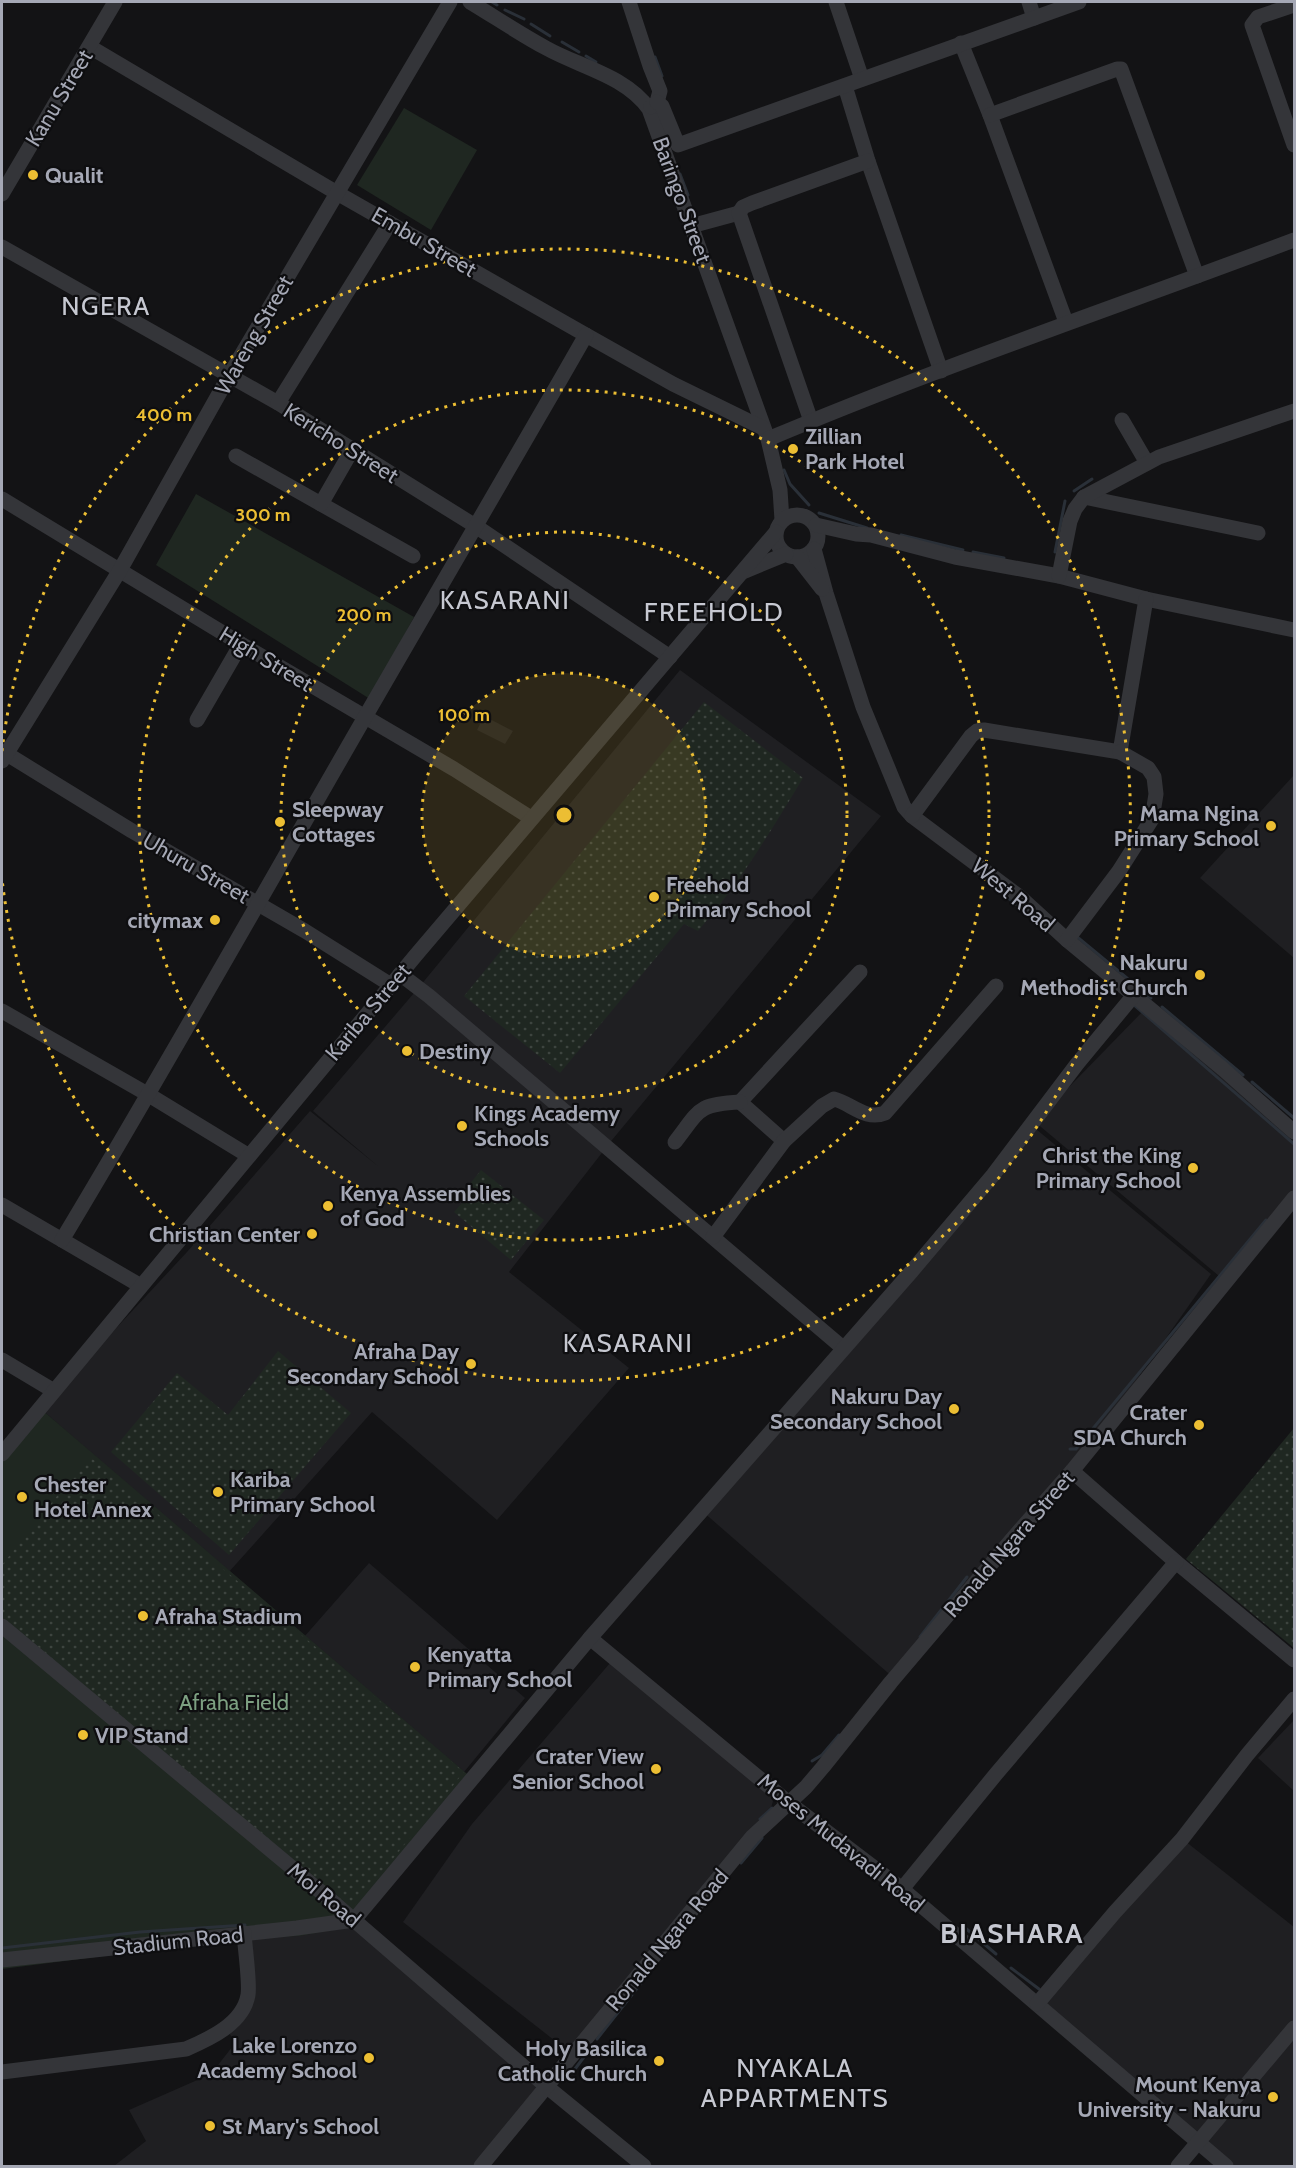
<svg xmlns="http://www.w3.org/2000/svg" width="1296" height="2168" font-family="Cabin,sans-serif">
<defs>
<pattern id="park-dots" width="8" height="8" patternUnits="userSpaceOnUse" patternTransform="scale(1.5)"><rect width="8" height="8" fill="#1f2721"/><path d="M2 2h.1M6 6h.1" fill="none" stroke="#3d443f" stroke-width="1.8" stroke-linecap="round"/></pattern>
</defs>
<rect width="100%" height="100%" fill="#131315"/>
<g fill="#1f1f22">
<path d="M680,670l201,146 -269,324 -103,132 120,96 -132,152 -125,-108 -144,161 -187,-164 146,-157 123,-141 69,56 -66,-56 107,-125z"/>
<path d="M484,716l29,15 -8,13 -28,-14z"/>
<path d="M1294,775v183l-94,-80z"/>
<path d="M1146,1008l148,134v53l-69,86 -190,-159z"/>
<path d="M1036,1129l175,145 -140,199 -176,206 -193,-168z"/>
<path d="M369,1563l156,135 -61,74 -160,-135z"/>
<path d="M610,1663l161,132 2,6 -2,7 -203,243 -165,-129 69,-98z"/>
<path d="M1294,1720v71l-36,-33z"/>
<path d="M1185,1841l109,86v239h-63l-190,-161z"/>
<path d="M353,1926l194,159 -60,81h-373l32,-25 -17,-31 82,-36 25,-32 -9,-11 16,-18 2,-75z"/>
</g>
<g fill="#1f2721">
<path d="M404,108l73,42 -46,80 -74,-45z"/>
<path d="M196,494l218,123 -44,82 -214,-134z"/>
<path d="M41,1409l432,370 -120,147 -54,10 -54,2 -243,31v-515z"/>
</g>
<g fill="url(#park-dots)">
<path d="M704,702l99,76c-32,53 -64,106 -105,153l-14,-7 -124,149 -96,-77z"/>
<path d="M481,1170l63,50 -33,40 -57,-48 16,-18 -1,-9z"/>
<path d="M278,1351l73,62 -122,142 -118,-103 66,-79 51,42z"/>
<path d="M1294,1428v220l-108,-89z"/>
<path d="M89,1456l375,316 -119,145 -343,-290v-62z"/>
</g>
<g fill="none" stroke-linecap="round" stroke-linejoin="round">
<g stroke="#2a3038" stroke-width="3">
<path d="M492,2l5,3"/>
<path d="M505,10l19,9"/>
<path d="M531,24l19,12"/>
<path d="M562,42l17,10"/>
<path d="M586,56l10,6"/>
<path d="M655,57l7,19"/>
<path d="M680,174l8,21"/>
<path d="M784,470l6,14 19,21"/>
<path d="M1074,491l18,-12"/>
<path d="M819,513l48,15"/>
<path d="M901,535l62,15"/>
<path d="M973,552l31,6"/>
<path d="M1055,552l10,-51"/>
<path d="M992,885l35,28"/>
<path d="M1076,936l75,62"/>
<path d="M1133,1004l161,140"/>
<path d="M1162,1007l81,68"/>
<path d="M1252,1082l42,36"/>
<path d="M1070,1449h6l190,-229"/>
<path d="M920,1637l47,-60"/>
<path d="M812,1761l10,-6 17,-20"/>
<path d="M760,1819l12,-11"/>
<path d="M741,1863l21,-25"/>
<path d="M963,1926l33,28"/>
<path d="M2,1948l138,-16 105,-7"/>
<path d="M1011,1968l28,21"/>
<path d="M597,2039l45,-57"/>
<path d="M575,2069l15,-20"/>
</g>
<g stroke="#343539" stroke-width="15">
<path d="M470,2c25,15 50,32 76,46 34,19 80,28 103,61l119,330 12,51 2,30"/>
<path d="M629,2l21,64 10,25 -3,11 -6,5"/>
<path d="M836,2l26,77"/>
<path d="M1029,2l5,16"/>
<path d="M1294,5l-36,12 -6,8 42,120"/>
<path d="M961,43l29,72 76,207"/>
<path d="M90,47l247,146 249,142 87,49 90,44"/>
<path d="M845,86l23,75 73,210"/>
<path d="M657,102l5,4 16,39 401,-143"/>
<path d="M990,115l127,-46h4l76,207"/>
<path d="M2,194l113,-192"/>
<path d="M691,226l48,-13"/>
<path d="M2,247l276,156 199,124 193,130"/>
<path d="M278,403l112,-180"/>
<path d="M1122,420l25,43"/>
<path d="M811,421l-72,-208 4,-6 9,-4 116,-42"/>
<path d="M768,439c173,-73 351,-133 526,-199"/>
<path d="M236,456l177,100"/>
<path d="M1084,497l174,36"/>
<path d="M2,499l239,145 213,125 77,49"/>
<path d="M321,504l31,-54"/>
<circle cx="797" cy="536" r="21"/>
<path d="M816,525l40,9 15,1 84,22 104,19 87,23 148,31"/>
<path d="M814,549l12,44 37,114 41,100 8,9 108,81 47,43 156,129 71,63"/>
<path d="M797,557l25,32"/>
<path d="M745,571l41,-17"/>
<path d="M1059,576l11,-55 5,-12 9,-12 75,-40 135,-46"/>
<path d="M197,720l44,-76"/>
<path d="M2,751l130,80 173,100 86,54"/>
<path d="M2,761l118,-191 109,-194 221,-374"/>
<path d="M912,816l59,-80 6,-5 7,-1 136,22 26,-153"/>
<path d="M1067,940l52,-69 33,-52 4,-25 -2,-17 -6,-9 -28,-16"/>
<path d="M400,974l29,22 414,352"/>
<path d="M2,1011l147,84 100,61"/>
<path d="M784,1141l-44,-39 120,-130"/>
<path d="M675,1142c25,-32 22,-38 65,-40"/>
<path d="M2,1205l139,81"/>
<path d="M713,1237l71,-96 38,-35 12,-7c17,4 31,22 51,14l111,-127"/>
<path d="M62,1240c104,-173 202,-348 303,-523 73,-127 148,-254 221,-382"/>
<path d="M2,1360l52,31"/>
<path d="M2,1454l414,-499 360,-423"/>
<path d="M1072,1471l104,91 118,98"/>
<path d="M2,1626l331,276 213,184 98,80"/>
<path d="M590,1638l199,165 113,86 324,277"/>
<path d="M902,1889l94,-115 180,-212"/>
<path d="M2,1960l295,-32 57,-8 236,-282 321,-366 82,-97 84,-111 57,-69"/>
<path d="M1037,2004l78,-92 67,-73 65,-84 47,-56"/>
<path d="M2,2072l184,-23c23,-10 57,-25 62,-54 2,-12 -3,-47 -4,-62"/>
<path d="M481,2166l271,-329 54,-50 17,-20 68,-85 122,-144 59,-67 222,-273"/>
<path d="M1178,2166l116,-138"/>
</g>
</g>
<circle cx="564" cy="815" r="142" fill="#ecbe33" fill-opacity=".12"/>
<g fill="none" stroke="#ecbe33" stroke-width="3" stroke-dasharray="3 6">
<circle cx="564" cy="815" r="142"/>
<circle cx="564" cy="815" r="283"/>
<circle cx="564" cy="815" r="425"/>
<path d="M2 751A566 566 0 1 1 2 879"/>
</g>
<g fill="#ecbe33" stroke="#0e0e10" stroke-width="2">
<circle cx="33" cy="175" r="6"/>
<circle cx="793" cy="449" r="6"/>
<circle cx="280" cy="822" r="6"/>
<circle cx="1271" cy="826" r="6"/>
<circle cx="654" cy="897" r="6"/>
<circle cx="215" cy="920" r="6"/>
<circle cx="1200" cy="975" r="6"/>
<circle cx="407" cy="1051" r="6"/>
<circle cx="462" cy="1126" r="6"/>
<circle cx="1193" cy="1168" r="6"/>
<circle cx="328" cy="1206" r="6"/>
<circle cx="312" cy="1234" r="6"/>
<circle cx="471" cy="1364" r="6"/>
<circle cx="954" cy="1409" r="6"/>
<circle cx="1199" cy="1425" r="6"/>
<circle cx="218" cy="1492" r="6"/>
<circle cx="22" cy="1497" r="6"/>
<circle cx="143" cy="1616" r="6"/>
<circle cx="415" cy="1667" r="6"/>
<circle cx="83" cy="1735" r="6"/>
<circle cx="656" cy="1769" r="6"/>
<circle cx="369" cy="2058" r="6"/>
<circle cx="659" cy="2061" r="6"/>
<circle cx="1273" cy="2097" r="6"/>
<circle cx="210" cy="2126" r="6"/>
</g>
<g text-anchor="middle" dominant-baseline="central" stroke-width="4.5" stroke-linejoin="round" paint-order="stroke">
<g font-size="22" fill="#a5a8b5" stroke="#0e0e10">
<text transform="translate(59 98) rotate(-59)">Kanu Street</text>
<text transform="translate(682 200) rotate(70)">Baringo Street</text>
<text transform="translate(424 242) rotate(30)">Embu Street</text>
<text transform="translate(254 335) rotate(-60)">Wareng Street</text>
<text transform="translate(341 443) rotate(32)">Kericho Street</text>
<text transform="translate(266 659) rotate(31)">High Street</text>
<text transform="translate(196 868) rotate(30)">Uhuru Street</text>
<text transform="translate(1013 895) rotate(40)">West Road</text>
<text transform="translate(368 1012) rotate(-50)">Kariba Street</text>
<text transform="translate(1009 1544) rotate(-49)">Ronald Ngara Street</text>
<text transform="translate(841 1843) rotate(39)">Moses Mudavadi Road</text>
<text transform="translate(324 1895) rotate(40)">Moi Road</text>
<text transform="translate(667 1940) rotate(-50)">Ronald Ngara Road</text>
<text transform="translate(178 1941) rotate(-6)">Stadium Road</text>
</g>
<g font-size="22" font-weight="bold" fill="#a5a8b5" stroke="#0e0e10" text-anchor="start">
<text x="45" y="175">Qualit</text>
<text x="805" y="436">Zillian<tspan x="805" dy="25">Park Hotel</tspan></text>
<text x="292" y="809">Sleepway<tspan x="292" dy="25">Cottages</tspan></text>
<text x="1259" y="813" text-anchor="end">Mama Ngina<tspan x="1259" dy="25">Primary School</tspan></text>
<text x="666" y="884">Freehold<tspan x="666" dy="25">Primary School</tspan></text>
<text x="203" y="920" text-anchor="end">citymax</text>
<text x="1188" y="962" text-anchor="end">Nakuru<tspan x="1188" dy="25">Methodist Church</tspan></text>
<text x="419" y="1051">Destiny</text>
<text x="474" y="1113">Kings Academy<tspan x="474" dy="25">Schools</tspan></text>
<text x="1181" y="1155" text-anchor="end">Christ the King<tspan x="1181" dy="25">Primary School</tspan></text>
<text x="340" y="1193">Kenya Assemblies<tspan x="340" dy="25">of God</tspan></text>
<text x="300" y="1234" text-anchor="end">Christian Center</text>
<text x="459" y="1351" text-anchor="end">Afraha Day<tspan x="459" dy="25">Secondary School</tspan></text>
<text x="942" y="1396" text-anchor="end">Nakuru Day<tspan x="942" dy="25">Secondary School</tspan></text>
<text x="1187" y="1412" text-anchor="end">Crater<tspan x="1187" dy="25">SDA Church</tspan></text>
<text x="230" y="1479">Kariba<tspan x="230" dy="25">Primary School</tspan></text>
<text x="34" y="1484">Chester<tspan x="34" dy="25">Hotel Annex</tspan></text>
<text x="155" y="1616">Afraha Stadium</text>
<text x="427" y="1654">Kenyatta<tspan x="427" dy="25">Primary School</tspan></text>
<text x="95" y="1735">VIP Stand</text>
<text x="644" y="1756" text-anchor="end">Crater View<tspan x="644" dy="25">Senior School</tspan></text>
<text x="357" y="2045" text-anchor="end">Lake Lorenzo<tspan x="357" dy="25">Academy School</tspan></text>
<text x="647" y="2048" text-anchor="end">Holy Basilica<tspan x="647" dy="25">Catholic Church</tspan></text>
<text x="1261" y="2084" text-anchor="end">Mount Kenya<tspan x="1261" dy="25">University - Nakuru</tspan></text>
<text x="222" y="2126">St Mary's School</text>
</g>
<g font-size="22" fill="#7c9f81" stroke="#0e0e10">
<text x="234" y="1702">Afraha Field</text>
</g>
<g font-size="26" letter-spacing="1.5" fill="#c6c8d1" stroke="#0e0e10">
<text x="106" y="306">NGERA</text>
<text x="505" y="600">KASARANI</text>
<text x="714" y="612">FREEHOLD</text>
<text x="628" y="1343">KASARANI</text>
<text x="795" y="2068">NYAKALA<tspan x="795" dy="30">APPARTMENTS</tspan></text>
</g>
<g font-size="28" font-weight="bold" letter-spacing="1.5" fill="#c6c8d1" stroke="#0e0e10">
<text x="1012" y="1933">BIASHARA</text>
</g>
</g>
<circle cx="564" cy="815" r="9" fill="#ecbe33" stroke="#0e0e10" stroke-width="3"/>
<g font-size="18" text-anchor="middle" font-weight="bold" fill="#ecbe33" stroke="#0e0e10" stroke-width="4.5" stroke-linejoin="round" paint-order="stroke">
<text x="164" y="421">400 m</text>
<text x="263" y="521">300 m</text>
<text x="364" y="621">200 m</text>
<text x="464" y="721">100 m</text>
</g>
<rect width="1296" height="2168" fill="none" stroke="#a5a8b5" stroke-width="6"/>
</svg>
